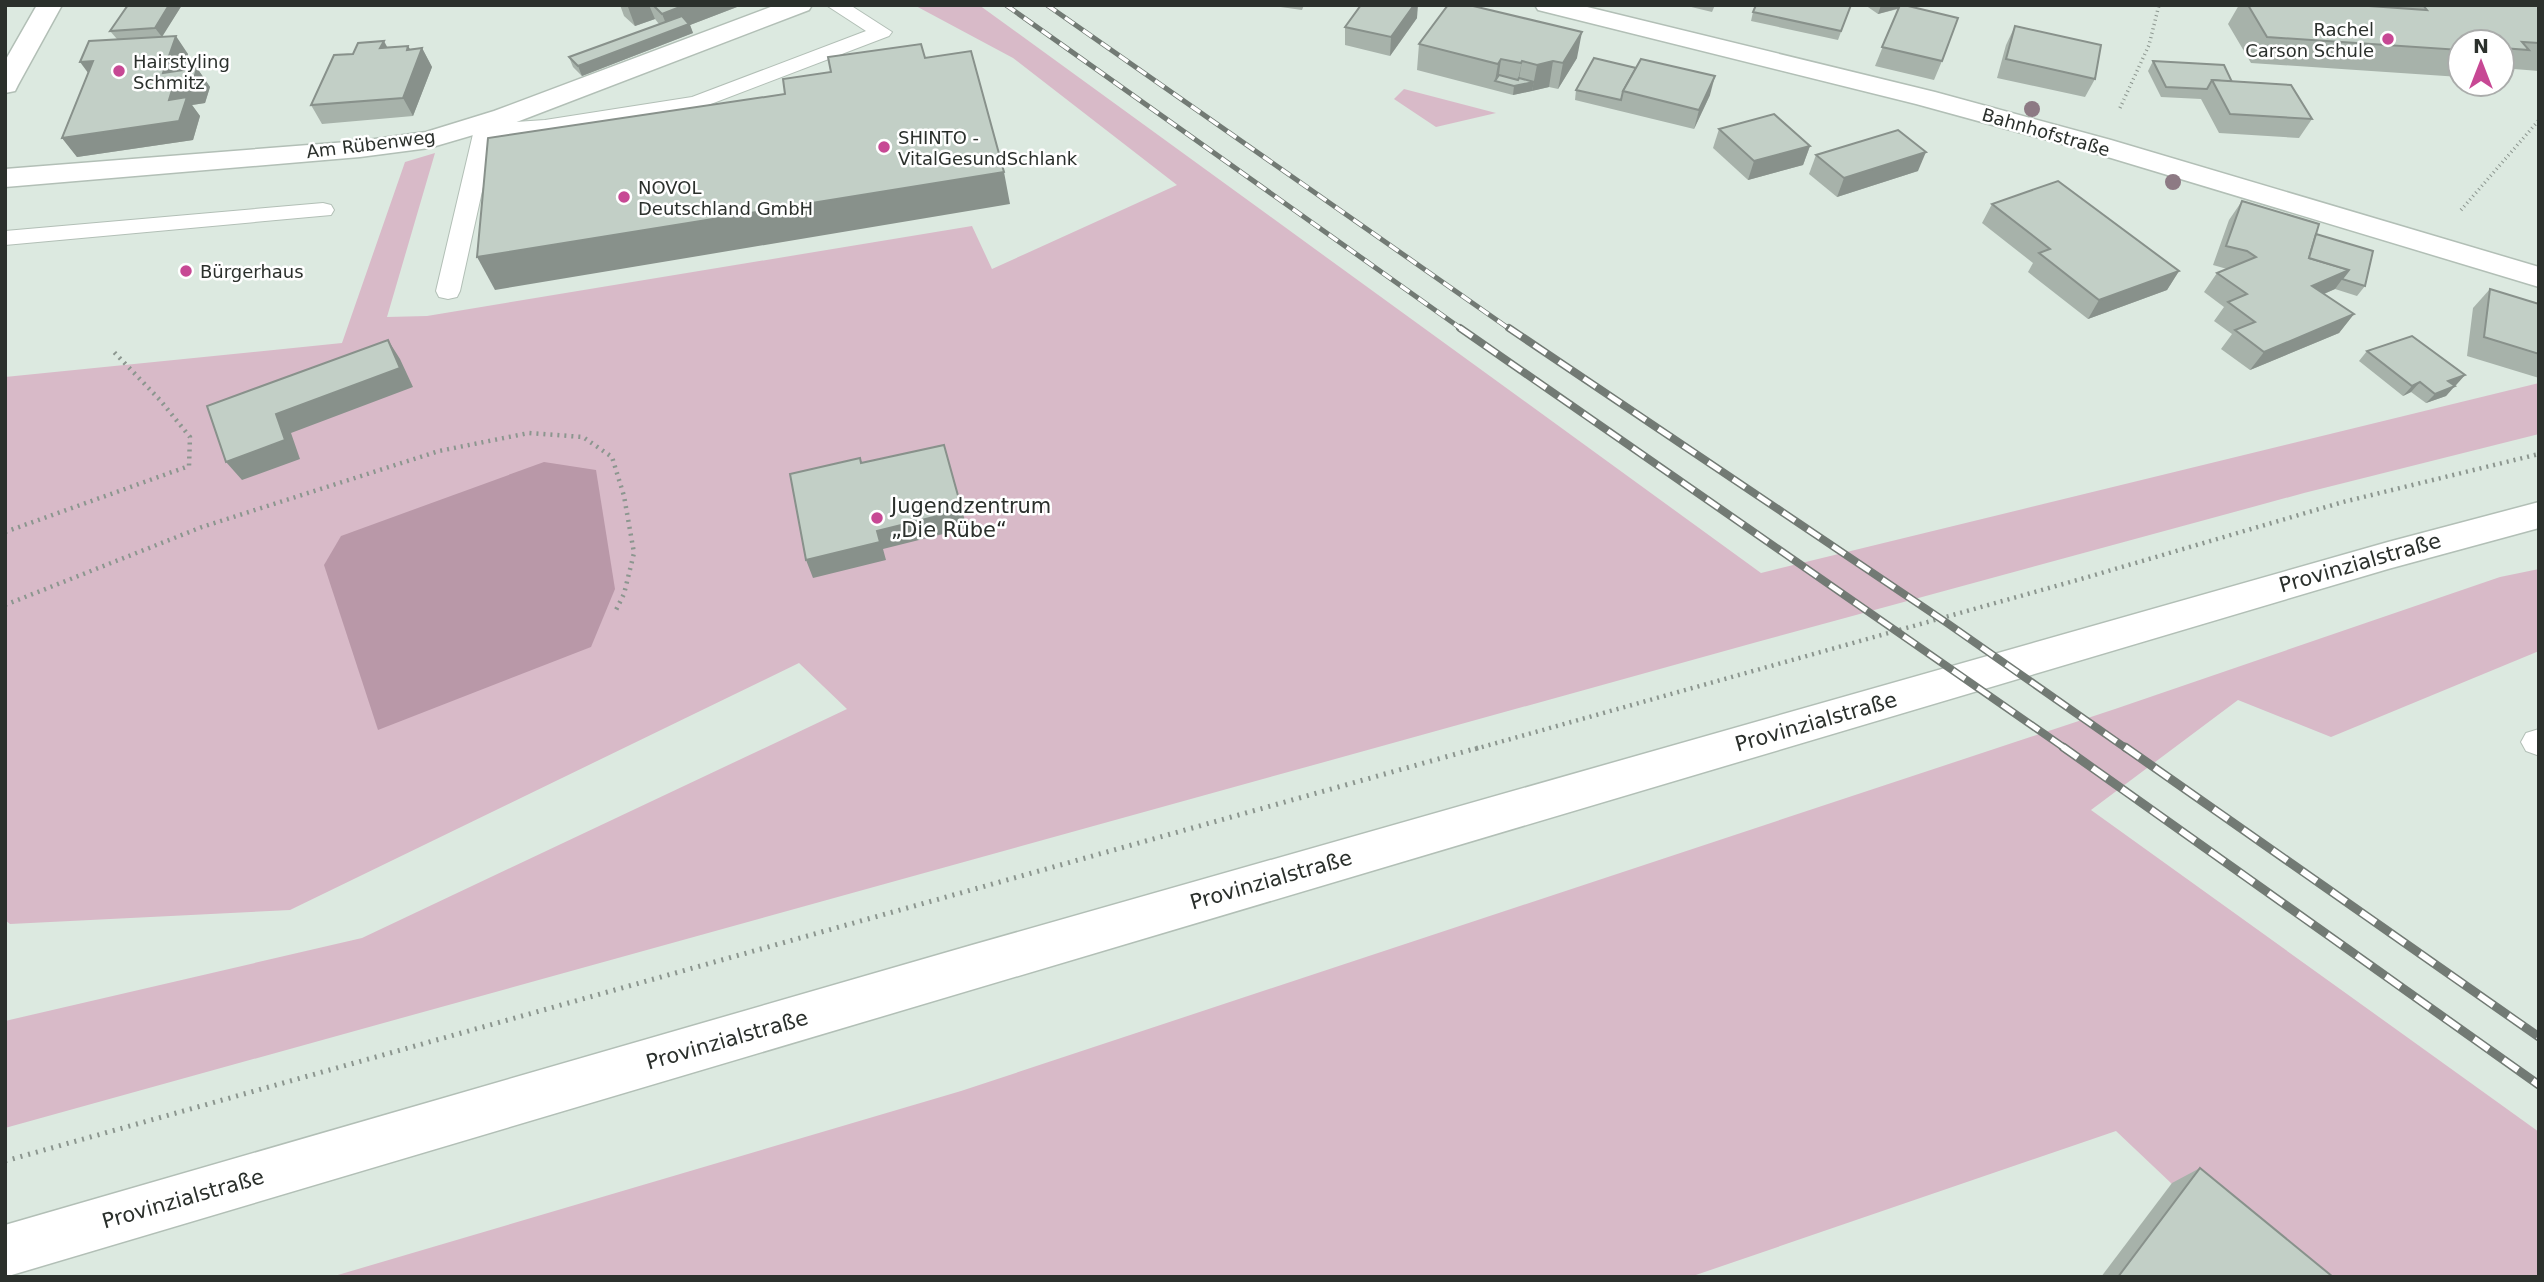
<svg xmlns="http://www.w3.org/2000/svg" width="2544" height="1282" font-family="'DejaVu Sans',sans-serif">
<rect width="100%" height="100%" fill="#dce9e0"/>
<g fill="#d8bac8">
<path d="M914,5h65l782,568 778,-190v51l-235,59 -547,149 -1752,486v-107l357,-83 485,-229 -48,-46 -509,247 -280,14 -5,-4v-543l337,-34 63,-181 30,-9 -48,164 40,-1 545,-90 20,43 185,-84 -164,-127z"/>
<path d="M1404,89l92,24 -60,14 -42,-28z"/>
<path d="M2539,569v82l-208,86 -93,-37 -147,110 448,322v145h-255l-112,-93 -56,-53 -426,146h-1359l630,-186 1154,-382 385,-132z"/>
</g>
<path fill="#b998a8" d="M544,462l52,8 19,119 -24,58 -213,83 -54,-165 17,-29z"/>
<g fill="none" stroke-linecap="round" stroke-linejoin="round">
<defs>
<g id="lane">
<path d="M826,5h24l42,27 -3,4 -186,71 -158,25 -51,5 -34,154 -3,6 -9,2 -9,-2 -3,-6 37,-157 -10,-8 3,-5 8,-1 13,4 58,-4 147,-23 174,-66z"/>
<path d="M323,203l8,2 3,5 -3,5 -326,30v-14z"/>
<path d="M2539,729v26h-2l-11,-4 -5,-9 5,-9z"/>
</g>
<g id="street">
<path d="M37,5h25l-44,80 -3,6 -10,2v-32z"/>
<path d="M776,5h36l-3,5 -295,113 -85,25 -69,9 -355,30v-18l355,-28 66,-9 68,-21z"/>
<path d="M1535,5h44l356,87 176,48 428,127v20l-448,-135 -175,-48 -378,-94z"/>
</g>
<path id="secondary" d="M2539,502v26l-151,41 -2383,708v-52l967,-280 1416,-403z"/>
</defs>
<use href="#lane" stroke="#b2bfb6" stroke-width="2"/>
<use href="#street" stroke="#b2bfb6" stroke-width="3"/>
<use href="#secondary" stroke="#b2bfb6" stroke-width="3"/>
<g stroke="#8c968f" stroke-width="3.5" stroke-dasharray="1 3.5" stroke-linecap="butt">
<path d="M2120,108l29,-63 10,-40"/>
<path d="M2461,210l78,-90"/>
</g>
<g stroke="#8c968f" stroke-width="4.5" stroke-dasharray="2 5" stroke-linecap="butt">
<path d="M5,532l184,-66 1,-29 -30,-37 -47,-49"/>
<path d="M5,605l197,-78 237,-76 90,-18 54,4 29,20 12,39 10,57 -10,41 -9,18"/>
<path d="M1475,749l606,-170 262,-77 196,-48"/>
</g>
<path stroke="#8c968f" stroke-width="5" stroke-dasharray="2 6" stroke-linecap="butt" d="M5,1161l1476,-414"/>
<use href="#lane" fill="#fff" fill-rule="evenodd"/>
<use href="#street" fill="#fff" fill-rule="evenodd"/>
<use href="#secondary" fill="#fff" fill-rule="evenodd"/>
<defs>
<g id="rail-far2">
<path d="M1006,5l457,325"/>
<path d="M1047,5l464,325"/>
</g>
<g id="rail-far1">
<path d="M1460,328l606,421"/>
<path d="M1509,328l438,295 180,126"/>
</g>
<g id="rail">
<path d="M2063,747l476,338"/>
<path d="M2125,747l414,290"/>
</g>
</defs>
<use href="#rail-far2" stroke="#727a74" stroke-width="5"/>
<use href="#rail-far1" stroke="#727a74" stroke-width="8"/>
<use href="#rail" stroke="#727a74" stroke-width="9"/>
<use href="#rail-far2" stroke="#fff" stroke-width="3.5" stroke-dasharray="11" stroke-linecap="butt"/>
<use href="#rail-far1" stroke="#fff" stroke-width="5" stroke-dasharray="15" stroke-linecap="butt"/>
<use href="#rail" stroke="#fff" stroke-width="6" stroke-dasharray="18" stroke-linecap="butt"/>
</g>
<g fill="#8d7a84">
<circle cx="2032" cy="109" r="8"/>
<circle cx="2173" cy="182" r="8"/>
</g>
<g fill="#a7b2aa">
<path d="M182,5l-20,31 26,18 -5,16 14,-2 13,19 -5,16 -13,2 8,11 -7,24 -116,17 -15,-19 55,-99 -7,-8z"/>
<path d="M620,5h116l1,2 -47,18 3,8 -111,43 -9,-9 -4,-10 90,-33 -4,-5 -20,7 -11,-10z"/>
<path d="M1267,5h37l-2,5z"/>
<path d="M1683,5h32l-3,7z"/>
<path d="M1851,5l-13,35 -87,-19 2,-9z"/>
<path d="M1865,5h43l34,56 -8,19 -59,-14 23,-57 -20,5z"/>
<path d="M2239,5h116l33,3 -1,-3h-3h155v66l-25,-2 -5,7h-7v-34h-42v35l-209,-14 -23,-39z"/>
<path d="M1417,18l-27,38 -45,-11v-18z"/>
<path d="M2015,26l80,53 -10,18 -88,-19 9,-33z"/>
<path d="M1419,44l158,14 -19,31 -9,-2 -36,8 -96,-25z"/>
<path d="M408,46l2,3 12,-1 10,19 -19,49 -91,8 -11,-19 42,-51 35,-6z"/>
<path d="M2153,61l79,21 80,37 -13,19 -80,-5 -18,-34 -40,-2 -13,-26z"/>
<path d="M1576,90l134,5 -16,34 -119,-29z"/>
<path d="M1719,129l91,17 -7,19 -55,15 -35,-32z"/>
<path d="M1816,155l102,16 -81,26 -28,-23z"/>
<path d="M2242,201l74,33 49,52 -8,10 -22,-7 -11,5 30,20 -15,19 -89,37 -29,-21 11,-15 -18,-13 10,-14 -20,-15 13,-19 10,-4 -14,-4 16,-45z"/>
<path d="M1992,204l187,67 -12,19 -79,29 -60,-47 5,-9 -51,-40z"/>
<path d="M2490,289l49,15v74l-72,-22 6,-48z"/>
<path d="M2367,351l98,24 -9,10 -2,1 -8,10 -20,7 -15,-11 -8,4 -44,-35z"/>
<path d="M2200,1168l133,109h-232l71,-94z"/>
</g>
<g fill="#88918b">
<path d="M169,5h13l-20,32 -7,-9z"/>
<path d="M634,5h15l6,14 -20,7 -7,-19z"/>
<path d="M685,5h51l1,2 -47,18 3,8 -111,43 -4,-10 91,-35 -7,-17z"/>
<path d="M1414,5h4l-1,13 -27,38 1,-19z"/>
<path d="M1881,5h27l-1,1 -29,8z"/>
<path d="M1582,32l-5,26 -19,31 5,-26z"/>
<path d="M176,36l12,18 -10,33 19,-19 13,19 -5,16 -13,2 8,11 -7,24 -116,17 -15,-19 107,-38 -6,-27z"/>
<path d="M384,41l10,19 -14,-12z"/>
<path d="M408,46l9,16 5,-14 10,19 -19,49 -10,-18 4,-48z"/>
<path d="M1501,59l-3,22h-3l3,-17z"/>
<path d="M93,61l1,20 -14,-19z"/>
<path d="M1522,61l-4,24 16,-3 -2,9 -19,4 1,-9 3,-1z"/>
<path d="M1553,61l-4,26 -17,4 5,-26z"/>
<path d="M1715,76l-5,19 -16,34 5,-19z"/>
<path d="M1810,146l-7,19 -55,15 6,-19z"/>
<path d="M1926,152l-8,19 -81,26 7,-19z"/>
<path d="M1004,172l6,32 -515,86 -18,-33z"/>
<path d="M2349,270l-14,19 -37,16 14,-19z"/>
<path d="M2179,271l-12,19 -79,29 11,-19z"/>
<path d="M2354,314l-15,19 -89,37 14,-18z"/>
<path d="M388,340l12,19 13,28 -122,46 9,26 -58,21 -16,-18 50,-48z"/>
<path d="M2465,375l-9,10 -16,6 8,-10z"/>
<path d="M2420,382l-9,10 -8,4 9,-10z"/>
<path d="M2455,386l-9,10 -20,7 9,-9z"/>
<path d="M962,510l5,18 -84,21 3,11 -73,18 -7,-18 71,-29z"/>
</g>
<g fill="#c2cfc6" stroke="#88918b" stroke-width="2">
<path d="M128,5h41l-14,23 -45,3z"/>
<path d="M653,5h32l-23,9z"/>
<path d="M1361,5h53l-23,32 -46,-10z"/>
<path d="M1448,5h21l113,27 -19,31 -10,-2 -16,4 -15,-4 -1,2 -20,-4 -3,5 -79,-20z"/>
<path d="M1756,5h95l-10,26 -88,-19z"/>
<path d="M1900,5h4l54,13 -16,43 -60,-14z"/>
<path d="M2248,5h107l72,5 -4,-5h116v38l-17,-1 7,8 -27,-2v-6h-42v8l-193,-13z"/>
<path d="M682,16l7,8 -111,42 -9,-9z"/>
<path d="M2015,26l86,19 -6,34 -89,-20z"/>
<path d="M176,36l-13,37 34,-5 -5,17 -19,2 -4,13 18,-3 -8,24 -117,17 31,-77 -13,1 9,-21z"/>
<path d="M384,41l-4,7 28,-2 -1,4 15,-2 -19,50 -92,7 23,-50 19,-1 5,-11z"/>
<path d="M921,44l4,14 46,-7 33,121 -527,85 11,-119 297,-44 -2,-15 48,-7 -3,-15z"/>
<path d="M1594,58l42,10 -13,23 -2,9 -45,-10z"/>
<path d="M1641,59l74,17 -16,34 -76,-19z"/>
<path d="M2153,61l71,4 8,17 -20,-2 -5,9 -41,-2z"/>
<path d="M1499,75l19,5 1,-2 15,4 -20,4 -19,-5z"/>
<path d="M2212,80l79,5 21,34 -82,-5z"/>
<path d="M1774,114l36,32 -56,15 -35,-32z"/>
<path d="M1898,130l28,22 -82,26 -28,-23z"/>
<path d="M2058,181l121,90 -80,29 -60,-47 11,-4 -58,-45z"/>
<path d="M2242,201l77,23 -10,34 40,12 -37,16 42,28 -90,38 -29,-22 20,-8 -27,-20 19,-8 -30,-21 39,-16 -9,-6 -21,-5z"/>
<path d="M2316,234l57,17 -8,35 -23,-7 7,-9 -40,-12z"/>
<path d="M2490,289l49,15v50l-55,-17z"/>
<path d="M2412,336l53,39 -17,6 7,5 -20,8 -15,-12 -8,4 -45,-35z"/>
<path d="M388,340l12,28 -124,46 9,26 -59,22 -19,-56z"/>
<path d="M944,445l18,65 -85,21 3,11 -74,18 -16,-86 70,-16 1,5z"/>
<path d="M2200,1168l133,109h-215z"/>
</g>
<g fill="#c74894" stroke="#fff" stroke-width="2.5">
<circle cx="2388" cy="39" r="7"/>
<circle cx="119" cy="71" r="7"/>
<circle cx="884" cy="147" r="7"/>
<circle cx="624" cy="197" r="7"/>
<circle cx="186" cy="271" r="7"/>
<circle cx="877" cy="518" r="7"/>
</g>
<g text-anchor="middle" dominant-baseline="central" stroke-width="5" stroke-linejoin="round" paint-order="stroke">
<g font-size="18" fill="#2b302c" stroke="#fff" text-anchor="start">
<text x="2374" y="29" text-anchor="end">Rachel<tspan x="2374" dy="21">Carson Schule</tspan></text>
<text x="133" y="61">Hairstyling<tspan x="133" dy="21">Schmitz</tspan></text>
<text x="898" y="137">SHINTO -<tspan x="898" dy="21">VitalGesundSchlank</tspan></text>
<text x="638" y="187">NOVOL<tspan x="638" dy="21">Deutschland GmbH</tspan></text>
<text x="200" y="271">Bürgerhaus</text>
</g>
<g font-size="18" fill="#2b302c" stroke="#fff">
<text transform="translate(2046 132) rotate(16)">Bahnhofstraße</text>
<text transform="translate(371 144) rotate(-7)">Am Rübenweg</text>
</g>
<g font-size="21" fill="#2b302c" stroke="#fff" text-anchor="start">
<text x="891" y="506">Jugendzentrum<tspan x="891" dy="24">„Die Rübe“</tspan></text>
</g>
<g font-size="21" fill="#2b302c" stroke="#fff">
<text transform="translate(2360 563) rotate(-16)">Provinzialstraße</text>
<text transform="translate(1816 722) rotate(-16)">Provinzialstraße</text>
<text transform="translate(1271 880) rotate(-16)">Provinzialstraße</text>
<text transform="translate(727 1040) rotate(-16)">Provinzialstraße</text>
<text transform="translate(183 1199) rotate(-16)">Provinzialstraße</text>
</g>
</g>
<rect width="2544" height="1282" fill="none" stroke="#2b302c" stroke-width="14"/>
<g transform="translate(2481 63)"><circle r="33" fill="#ffffff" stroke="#aaacab" stroke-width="2"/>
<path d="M0-5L12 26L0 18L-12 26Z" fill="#c74894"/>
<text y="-10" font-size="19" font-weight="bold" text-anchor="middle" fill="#2b302c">N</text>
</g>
</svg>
